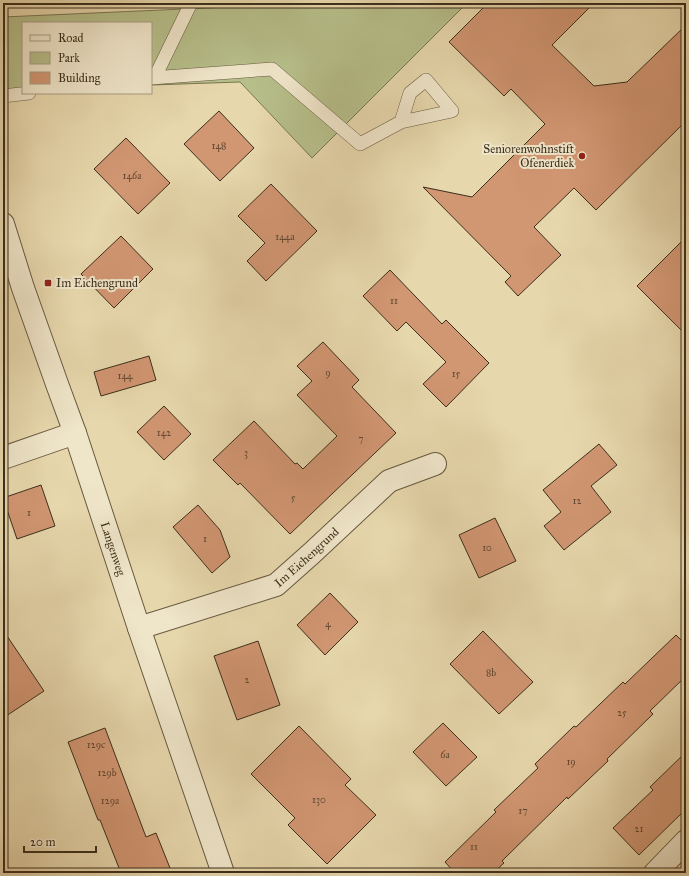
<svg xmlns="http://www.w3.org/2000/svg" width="689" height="876" font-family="'IM FELL Great Primer',serif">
<rect width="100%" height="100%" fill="#e7d7ac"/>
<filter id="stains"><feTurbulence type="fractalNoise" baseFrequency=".005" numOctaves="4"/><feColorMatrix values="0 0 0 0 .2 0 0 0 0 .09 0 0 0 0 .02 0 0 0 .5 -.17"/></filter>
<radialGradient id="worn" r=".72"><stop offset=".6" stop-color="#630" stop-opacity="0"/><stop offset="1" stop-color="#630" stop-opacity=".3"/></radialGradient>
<path fill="#b6be89" stroke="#797652" d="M234,3h233l-155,155 -72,-76 -89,3v-62h-128v66l-20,1v-73l226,-10z"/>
<g fill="#d19672" stroke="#3c2f1c">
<path d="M488,3h106l-42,42 42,41 33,-4 59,-57v96l-90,89 -22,-22 -40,39 27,28 -43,41 -13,-14 6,-6 -88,-89 49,10 73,-73 -34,-35 -7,7 -55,-54z"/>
<path d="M219,111l35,37 -34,33 -36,-37z"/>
<path d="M126,138l44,45 -32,31 -44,-45z"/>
<path d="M271,184l46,47 -51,50 -19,-20 18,-18 -27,-27z"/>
<path d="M121,236l32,33 -39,39 -33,-34z"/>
<path d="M686,237v98l-49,-49z"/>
<path d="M390,270l52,54 4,-4 43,43 -43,44 -23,-23 23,-22 -40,-40 -9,9 -34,-35z"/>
<path d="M323,342l36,38 -7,7 44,46 -106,101 -50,-51 -2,2 -25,-25 41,-39 41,43 2,-1 6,6 34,-33 -40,-41 15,-14 -15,-15z"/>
<path d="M149,356l7,24 -55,16 -7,-24z"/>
<path d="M164,406l27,28 -27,26 -27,-28z"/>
<path d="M599,444l18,21 -26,21 20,26 -47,38 -20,-24 17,-14 -18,-22z"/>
<path d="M41,485l14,41 -38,13 -14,-41z"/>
<path d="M198,505l22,25 10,27 -18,16 -39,-46z"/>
<path d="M495,518l21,43 -37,17 -20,-43z"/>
<path d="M330,593l28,29 -33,33 -28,-30z"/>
<path d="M3,630l41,61 -41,27z"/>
<path d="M483,631l50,51 -34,32 -49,-50z"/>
<path d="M676,635l10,10v31l-36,35 3,3 -46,45 1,2 -40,38 -1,-2 -65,64 2,2 -11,10h-38l-10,-11 51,-50 -2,-2 44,-42 -3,-4 39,-38 2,1 47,-45 2,2z"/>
<path d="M258,641l22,64 -43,15 -23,-64z"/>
<path d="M443,723l34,34 -31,29 -33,-34z"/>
<path d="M299,726l52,53 -6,6 31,30 -49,49 -39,-39 7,-7 -44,-44z"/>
<path d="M105,728l41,109 10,-4 16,40h-51l-21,-53h-2l-30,-78z"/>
<path d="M686,752v57l-47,46 -26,-27 40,-38 -3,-3z"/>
</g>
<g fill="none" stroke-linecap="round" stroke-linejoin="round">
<defs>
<g id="service">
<path d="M155,77l36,-74"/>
<path d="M151,78l121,-9 88,75 41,-22 51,-11 -26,-31 -16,13 -9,29"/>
<path d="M3,96l26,-3"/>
</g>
<g id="minor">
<path id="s1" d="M3,224l20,64 34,96 18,49 64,195 84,245"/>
<path d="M3,458l72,-25"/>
<path id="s2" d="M139,628l137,-43 36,-32 77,-72 46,-17"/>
<path d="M655,873l31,-32"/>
</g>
</defs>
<use href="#service" stroke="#675940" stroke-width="14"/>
<use href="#minor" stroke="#675940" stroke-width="24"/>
<use href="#service" stroke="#efe5c9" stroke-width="13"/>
<use href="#minor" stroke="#efe5c9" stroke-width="22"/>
</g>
<g fill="#8f2418" stroke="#efe5c9" stroke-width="1.5">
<circle cx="582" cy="156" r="4"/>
<rect x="44" y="279" width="8" height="8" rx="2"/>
</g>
<g text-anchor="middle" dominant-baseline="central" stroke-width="4" stroke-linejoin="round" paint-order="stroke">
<g font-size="10" fill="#614932">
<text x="219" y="146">148</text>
<text x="132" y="176">146a</text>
<text x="285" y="237">144a</text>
<text x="394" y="301">11</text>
<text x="328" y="373">9</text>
<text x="456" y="374">15</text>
<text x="125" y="376">144</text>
<text x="164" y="433">142</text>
<text x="361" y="439">7</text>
<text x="246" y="453">3</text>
<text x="293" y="498">5</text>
<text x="577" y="501">12</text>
<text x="29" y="513">1</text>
<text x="205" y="539">1</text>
<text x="487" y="548">10</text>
<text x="328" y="624">4</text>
<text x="491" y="673">8b</text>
<text x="247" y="680">2</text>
<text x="622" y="713">25</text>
<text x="96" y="745">129c</text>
<text x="445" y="755">6a</text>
<text x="571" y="762">19</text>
<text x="107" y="773">129b</text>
<text x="319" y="800">130</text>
<text x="110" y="801">129a</text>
<text x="523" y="811">17</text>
<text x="639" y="829">21</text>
<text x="474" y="847">11</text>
</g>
<g font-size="12" fill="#3c2f1c" stroke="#efe5c9" text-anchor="end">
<text x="574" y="149">Seniorenwohnstift<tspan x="574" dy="14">Ofenerdiek</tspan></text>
<text x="56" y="283" text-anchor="start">Im Eichengrund</text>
</g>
<g font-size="12" fill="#3c2f1c" stroke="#efe5c9">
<text stroke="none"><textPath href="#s1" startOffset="343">Langenweg</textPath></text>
<text stroke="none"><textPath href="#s2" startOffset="185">Im Eichengrund</textPath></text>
</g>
</g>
<rect width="689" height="876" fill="none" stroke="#e7d7ac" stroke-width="16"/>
<rect x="4" y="4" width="681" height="868" fill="none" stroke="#3c2f1c" stroke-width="2"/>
<rect x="8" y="8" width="673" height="860" fill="none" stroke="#3c2f1c"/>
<rect x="22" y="22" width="130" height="72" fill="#efe5c9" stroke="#a79c84"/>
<rect x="30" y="35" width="20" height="6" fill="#efe5c9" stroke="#a79c84"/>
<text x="58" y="42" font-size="12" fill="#3c2f1c">Road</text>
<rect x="30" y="52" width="20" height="12" fill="#b6be89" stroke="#a79c84"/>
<text x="58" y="62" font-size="12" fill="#3c2f1c">Park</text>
<rect x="30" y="72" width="20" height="12" fill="#d19672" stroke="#a79c84"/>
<text x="58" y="82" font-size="12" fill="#3c2f1c">Building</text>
<path d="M24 846v6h72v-6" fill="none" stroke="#3c2f1c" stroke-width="2"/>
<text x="30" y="846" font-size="12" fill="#3c2f1c" stroke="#efe5c9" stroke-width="3" paint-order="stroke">20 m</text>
<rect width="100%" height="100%" filter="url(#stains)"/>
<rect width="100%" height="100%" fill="url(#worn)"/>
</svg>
